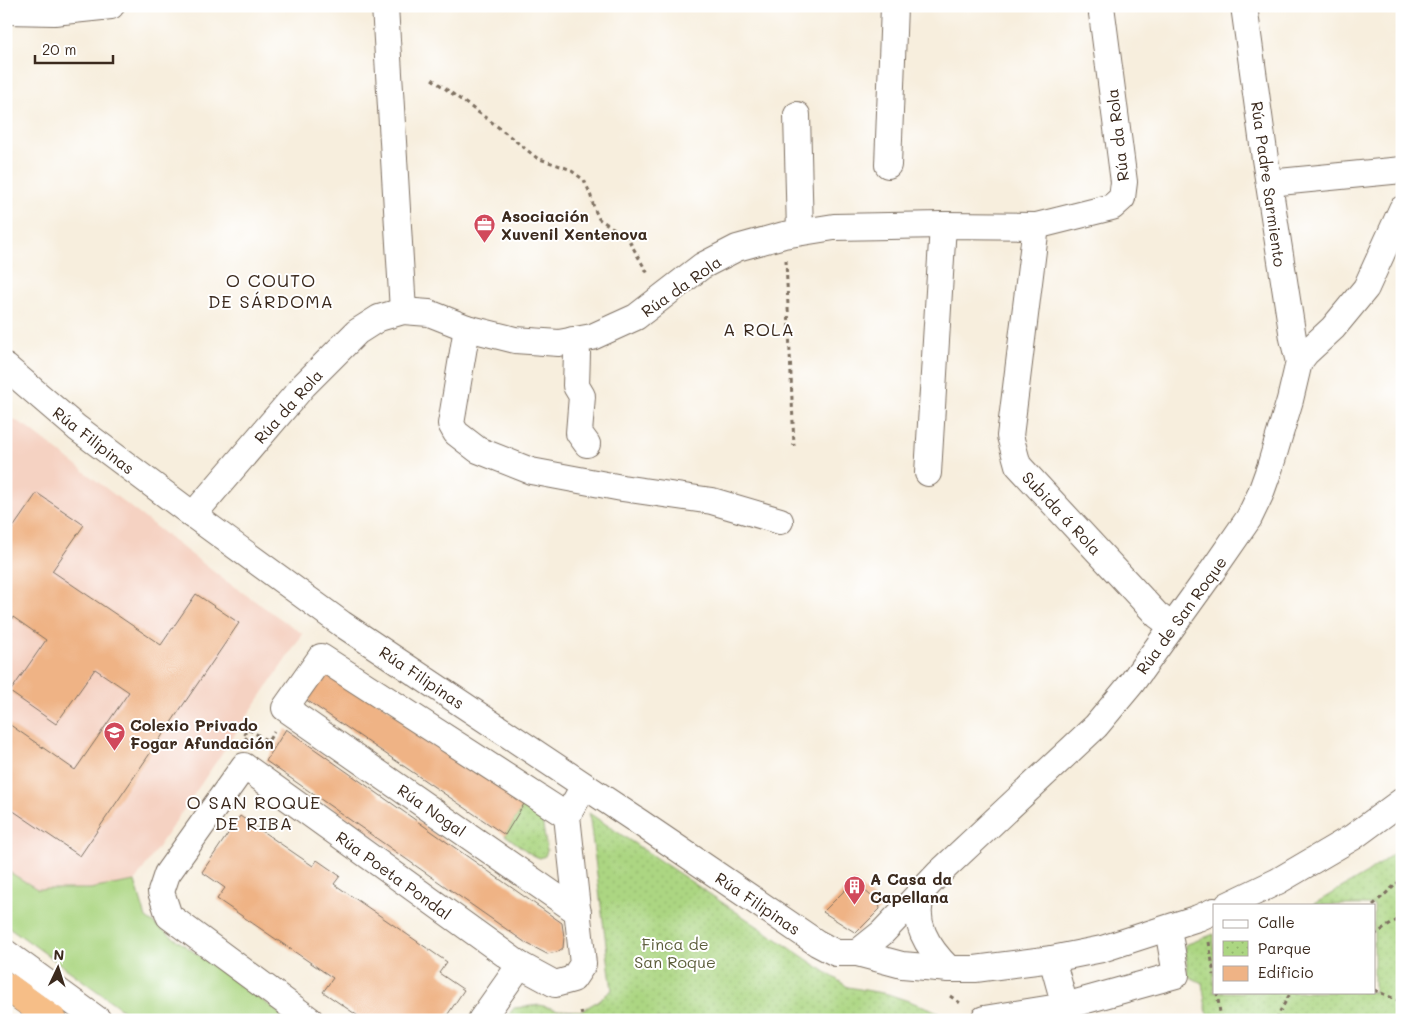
<svg xmlns="http://www.w3.org/2000/svg" width="1408" height="1026" font-family="Mali,sans-serif">
<defs>
<pattern id="park-dots" width="8" height="8" patternUnits="userSpaceOnUse" patternTransform="scale(1.25)"><rect width="8" height="8" fill="#acd682"/><path d="M2 2h.1M6 6h.1" fill="none" stroke="#95b870" stroke-width="1.8" stroke-linecap="round"/></pattern>
</defs>
<rect width="100%" height="100%" fill="#fff"/>
<filter id="ink" filterUnits="userSpaceOnUse"><feTurbulence type="fractalNoise" baseFrequency=".02" numOctaves="2"/><feDisplacementMap in="SourceGraphic" scale="10" xChannelSelector="R" yChannelSelector="G"/><feConvolveMatrix kernelMatrix="1 2 1 2 8 2 1 2 1" color-interpolation-filters="sRGB"/></filter>
<filter id="wash" filterUnits="userSpaceOnUse"><feTurbulence type="fractalNoise" baseFrequency=".0096" numOctaves="4" result="noise"/><feDisplacementMap in="SourceGraphic" scale="20" xChannelSelector="R" yChannelSelector="G"/><feGaussianBlur stdDeviation="1.12" result="paint"/><feColorMatrix in="noise" values="0 0 0 0 0 0 0 0 0 0 0 0 0 0 0 0 0 1.4 0 .05"/><feComposite in="paint" operator="in"/></filter>
<g filter="url(#wash)">
<rect width="100%" height="100%" fill="#f7eedd"/>
<path fill="#f5d2c2" d="M6,415l21,12 196,152 80,55 -168,247 -45,8h-53l-31,-19z"/>
<path fill="#acd682" stroke="#748050" d="M6,870l31,19h53l45,-8 11,37 144,102h-153l-131,-95z"/>
<g fill="url(#park-dots)" stroke="#748050">
<path d="M527,799l13,8 7,44 -2,5 -5,2 -8,-3 -27,-20z"/>
<path d="M589,813l259,174 40,7 41,14 24,12h-449l10,-12 26,-3 18,5 23,1 17,-10 14,-11z"/>
<path d="M1402,847v25l-2,2 2,3v143h-194l-6,-37 -14,-7 -3,-31 29,-11v58h160v-87h-62l55,-32z"/>
</g>
<g id="blocks">
<g fill="#efb385">
<path d="M37,493l47,32 -32,46 109,74 35,-51 43,29 -159,233 -74,-50v-84l69,48 54,-78 -34,-23 -39,55 -46,-32 36,-52 -33,-23 -7,10v-89z"/>
<path d="M325,667l202,132 -22,36 -200,-136z"/>
<path d="M286,729l276,194 2,14 -1,11 -6,4 -10,2 -21,-11 -260,-182z"/>
<path d="M240,816l73,50 4,-6 23,16 -6,8 113,78 -8,11 25,17 -20,30h-80l-41,-28 10,-14 -116,-79 8,-11 -23,-16z"/>
<path d="M854,881l25,22 1,6 -24,24 -33,-21z"/>
</g>
</g>
</g>
<g filter="url(#ink)">
<use href="#blocks" fill-opacity="0" stroke="#7d6f61" stroke-width="1"/>
<g fill="none" stroke-linecap="round" stroke-linejoin="round">
<defs>
<g id="street">
<path d="M385,6l18,305"/>
<path d="M1244,6l21,153 28,179 6,24"/>
<path d="M6,11l48,1 57,-6"/>
<path d="M797,115l3,117"/>
<path d="M888,165l6,-159"/>
<path d="M1269,183l133,-13"/>
<path d="M1036,226l-26,210 8,29 139,150 15,11"/>
<path d="M467,328l-16,96 5,9 22,17 53,21 91,17 90,13 68,20"/>
<path d="M573,340l4,13 -1,33 6,10 -3,37 8,11"/>
<path d="M6,367l71,61 116,87 149,109 297,198 178,121 19,10h21l45,12 47,4h26l77,-10 50,-10 96,-31 16,-7"/>
<path d="M928,473l15,-248"/>
<path d="M193,515l111,-130 53,-53 22,-14 24,-7 26,2 38,15 48,12 44,3 33,-6 44,-20 66,-51 35,-18 47,-13 50,-8 109,-2 93,1 76,-19 10,-9 2,-16 -23,-176"/>
<path d="M567,816l-246,-159 -36,51 293,204"/>
<path d="M923,891c-13,31 5,57 26,78"/>
<path d="M1228,905l50,-24 75,-44 49,-36"/>
<path d="M6,953l92,67"/>
<path d="M857,953l25,-20 57,-60 157,-147 35,-42 82,-114 36,-52 11,-23 10,-28 20,-67 9,-38 7,-9 27,-25 33,-40 36,-79"/>
<path d="M1052,959l13,47"/>
<path d="M984,1019l81,-13 111,-31 -8,-46"/>
<path d="M310,1020l-141,-104 -8,-24 6,-18 77,-108 276,199 35,19 18,-5 10,-15 -16,-148 17,-30"/>
<path d="M481,1020l39,-55"/>
</g>
<path id="highway" d="M6,986l47,34"/>
</defs>
<use href="#street" stroke="#7d6f61" stroke-width="28"/>
<use href="#highway" stroke="#7d6f61" stroke-width="29"/>
<g stroke="#7d6f61" stroke-width="3" stroke-dasharray="4 4" stroke-linecap="butt">
<path d="M432,79l61,44 44,35 32,11 15,11 6,13 4,15 5,11 28,18 21,37"/>
<path d="M786,260l8,186"/>
<path d="M248,740l-5,-4 5,-7 20,12 6,-9"/>
<path d="M1397,882l5,7"/>
<path d="M1373,905l29,-26"/>
<path d="M1374,935l28,-18"/>
<path d="M1209,942l5,33"/>
<path d="M1374,990l28,12"/>
<path d="M1217,992l4,28"/>
<path d="M950,996l13,9"/>
<path d="M581,1011l2,9"/>
<path d="M1277,1020l2,-7 12,-21"/>
</g>
<use href="#street" stroke="#fff" stroke-width="26"/>
<use href="#highway" stroke="#f6be87" stroke-width="28"/>
</g>
</g>
<defs>
<symbol id="office-pin" viewBox="-11 -11 22 30"><path d="M0 17L-7.5 6A9.5 9.5 0 1 1 7.5 6Z" fill="#d1495b" stroke="#fff"/><path d="M-6-3h4V-5.5h4V-3h4V5H-6ZM-1-4.5V-3h2v-1.5ZM-6 0V1H6V0Z" fill="#fff"/></symbol>
<symbol id="school-pin" viewBox="-11 -11 22 30"><path d="M0 17L-7.5 6A9.5 9.5 0 1 1 7.5 6Z" fill="#d1495b" stroke="#fff"/><path d="M0-5L7-2L0 1L-7-2ZM-4 1L0 2.5L4 1V4Q0 6-4 4Z" fill="#fff"/></symbol>
<symbol id="building-pin" viewBox="-11 -11 22 30"><path d="M0 17L-7.5 6A9.5 9.5 0 1 1 7.5 6Z" fill="#d1495b" stroke="#fff"/><path d="M-4-6H4V6H1V3H-1V6H-4ZM-2.5-4.3h1.7v1.8h-1.7ZM.8-4.3h1.7v1.8H.8ZM-2.5-1h1.7V.8h-1.7ZM.8-1h1.7V.8H.8Z" fill="#fff"/></symbol>
</defs>
<g fill-rule="evenodd">
<use href="#office-pin" x="472" y="212" width="25" height="34"/>
<use href="#school-pin" x="102" y="720" width="25" height="34"/>
<use href="#building-pin" x="842" y="874" width="25" height="34"/>
</g>
<g text-anchor="middle" dominant-baseline="central" stroke-width="4" stroke-linejoin="round" paint-order="stroke">
<g font-size="16" fill="#3b2a1e" stroke="#fff">
<text transform="translate(1117 135) rotate(-97)">Rúa da Rola</text>
<text transform="translate(1269 184) rotate(82)">Rúa Padre Sarmiento</text>
<text transform="translate(681 286) rotate(-35)">Rúa da Rola</text>
<text transform="translate(288 406) rotate(-48)">Rúa da Rola</text>
<text transform="translate(94 440) rotate(38)">Rúa Filipinas</text>
<text transform="translate(1062 513) rotate(47)">Subida á Rola</text>
<text transform="translate(1181 615) rotate(-54)">Rúa de San Roque</text>
<text transform="translate(422 677) rotate(34)">Rúa Filipinas</text>
<text transform="translate(432 810) rotate(35)">Rúa Nogal</text>
<text transform="translate(394 875) rotate(36)">Rúa Poeta Pondal</text>
<text transform="translate(758 903) rotate(34)">Rúa Filipinas</text>
</g>
<g font-size="16" font-weight="bold" fill="#3b2a1e" stroke="#fff" text-anchor="start">
<text x="501" y="215">Asociación<tspan x="501" dy="18">Xuvenil Xentenova</tspan></text>
<text x="130" y="724">Colexio Privado<tspan x="130" dy="18">Fogar Afundación</tspan></text>
<text x="870" y="878">A Casa da<tspan x="870" dy="18">Capellana</tspan></text>
</g>
<g font-size="16" fill="#5d5e3c" stroke="#fff">
<text x="675" y="943">Finca de<tspan x="675" dy="18">San Roque</tspan></text>
</g>
<g font-size="18" letter-spacing="1" fill="#3b2a1e" stroke="#fff">
<text x="271" y="280">O COUTO<tspan x="271" dy="21">DE SÁRDOMA</tspan></text>
<text x="759" y="329">A ROLA</text>
<text x="254" y="802">O SAN ROQUE<tspan x="254" dy="21">DE RIBA</tspan></text>
</g>
</g>
<rect width="1408" height="1026" fill="none" stroke="#fff" stroke-width="25"/>
<rect x="1213" y="904" width="162" height="90" fill="#ffffff" stroke="#b1aaa5"/>
<rect x="1223" y="920" width="25" height="8" fill="#ffffff" stroke="#b1aaa5"/>
<text x="1258" y="928" font-size="15" fill="#3b2a1e">Calle</text>
<rect x="1223" y="941" width="25" height="15" fill="url(#park-dots)" stroke="#b1aaa5"/>
<text x="1258" y="954" font-size="15" fill="#3b2a1e">Parque</text>
<rect x="1223" y="966" width="25" height="15" fill="#efb385" stroke="#b1aaa5"/>
<text x="1258" y="978" font-size="15" fill="#3b2a1e">Edificio</text>
<g transform="translate(58 968) rotate(4)" stroke="#ffffff" stroke-width="4" paint-order="stroke">
<path d="M0-4L9 19L0 12L-9 19Z" fill="#3b2a1e"/>
<text y="-8" font-size="14" font-weight="bold" text-anchor="middle" fill="#3b2a1e">N</text>
</g>
<path d="M35 55v8h78v-8" fill="none" stroke="#3b2a1e" stroke-width="2.5"/>
<text x="42" y="55" font-size="15" fill="#3b2a1e" stroke="#ffffff" stroke-width="4" paint-order="stroke">20 m</text>
</svg>
